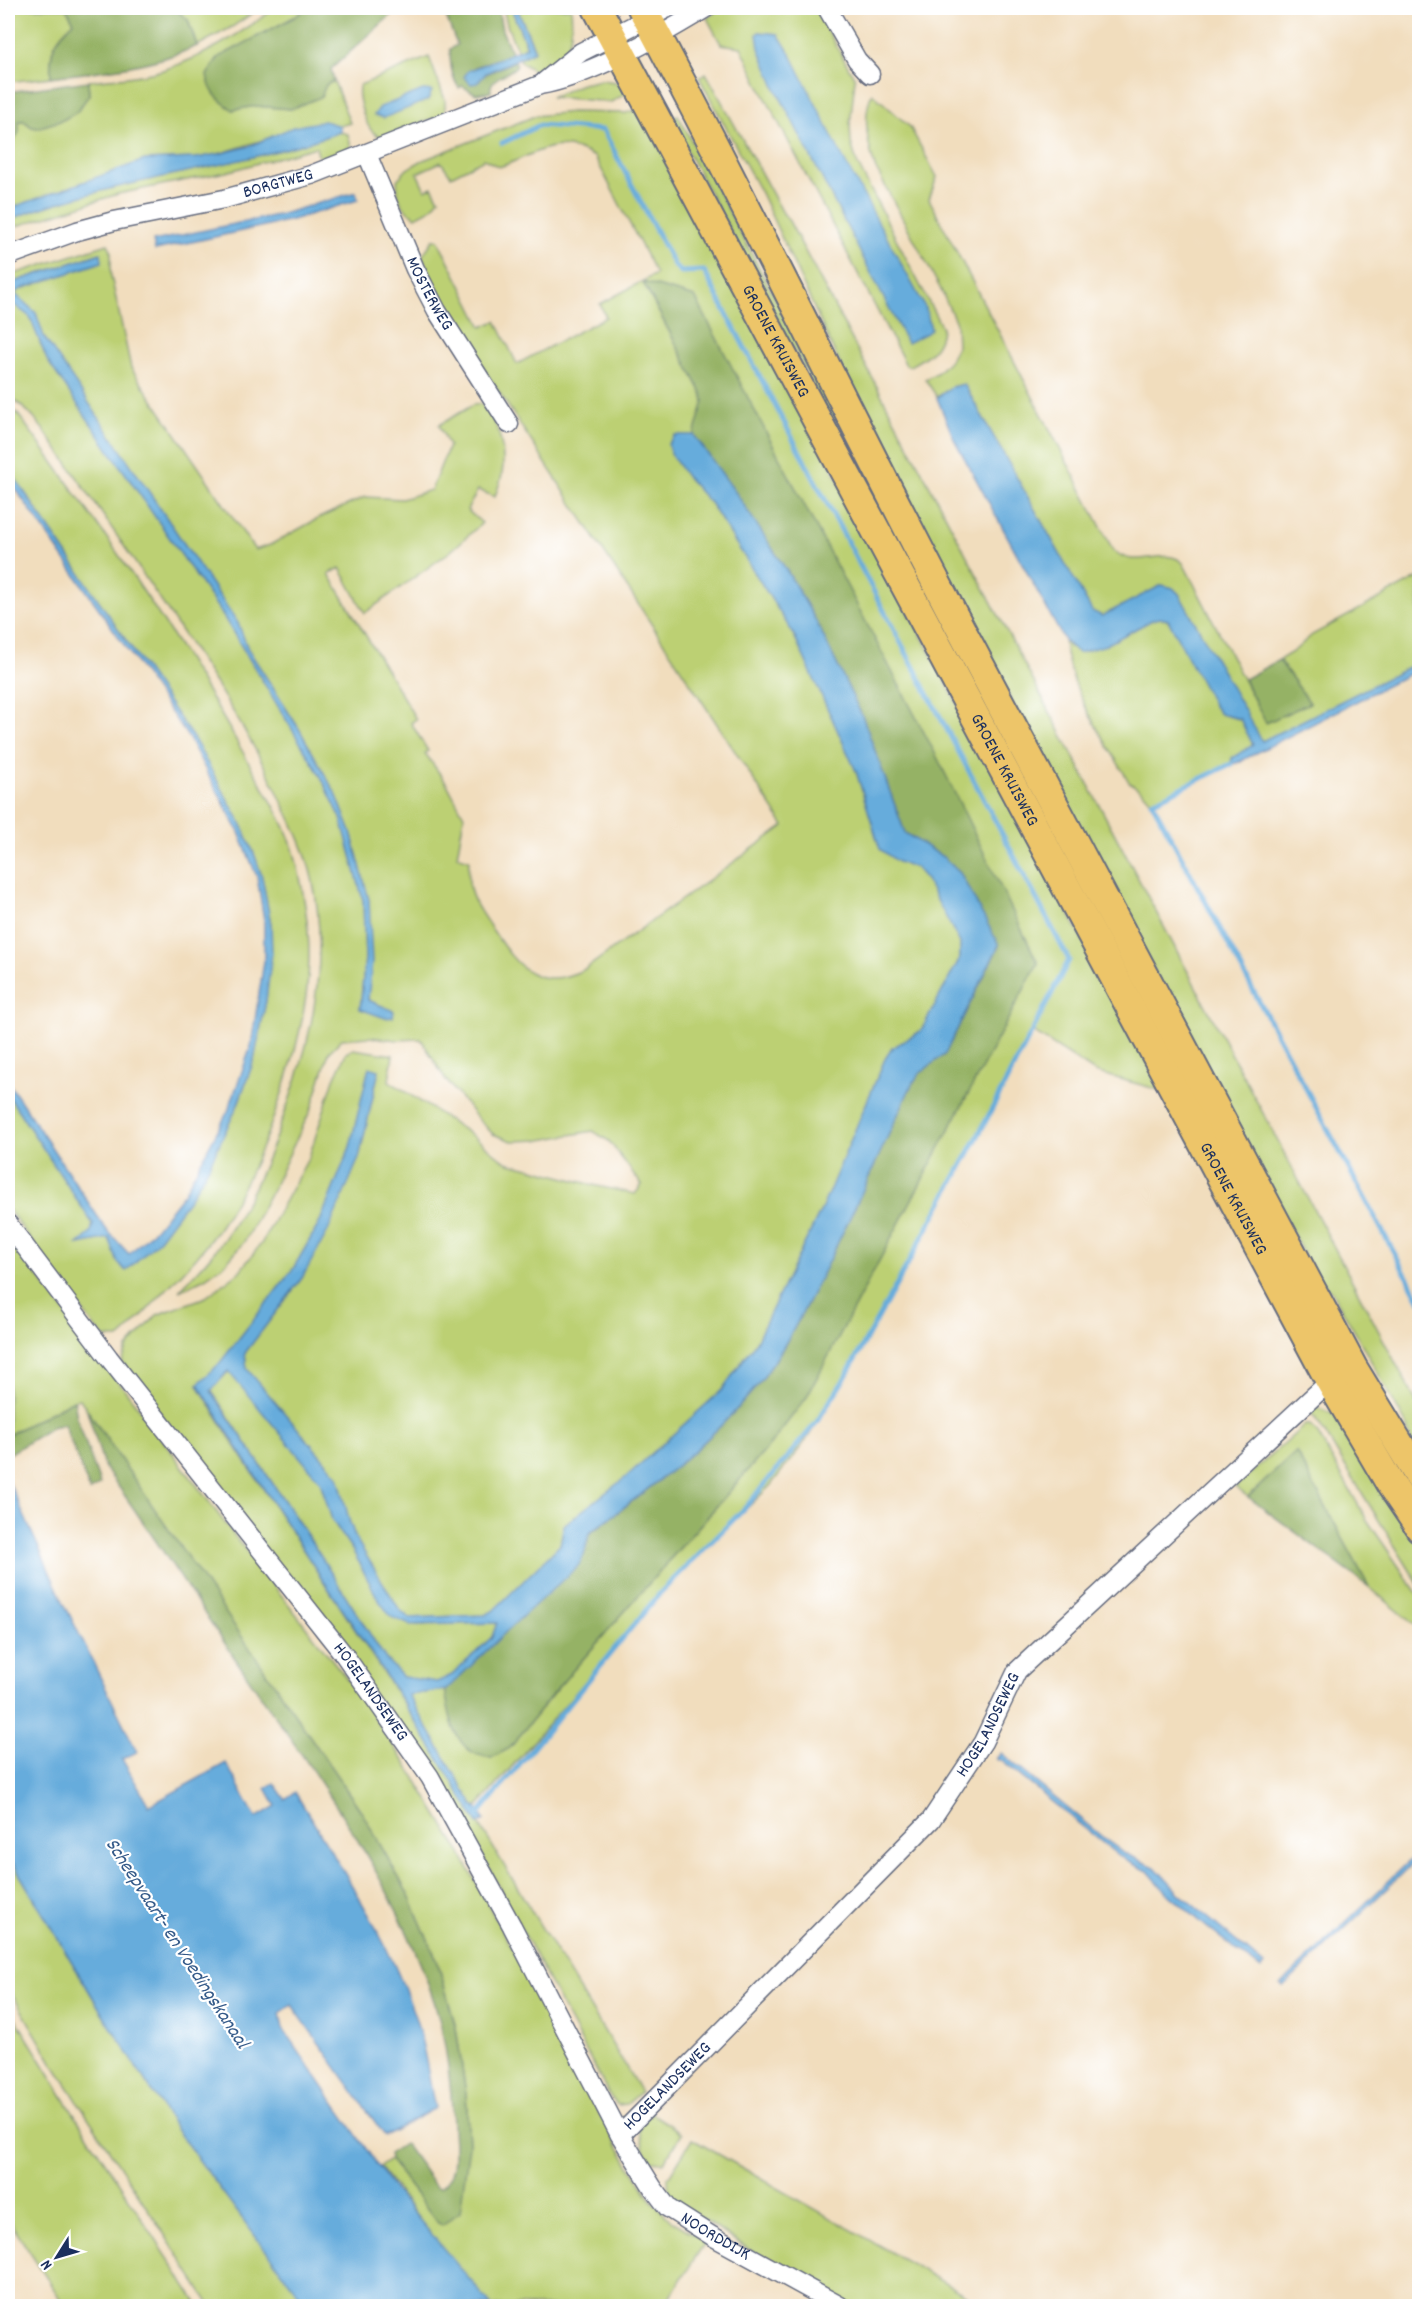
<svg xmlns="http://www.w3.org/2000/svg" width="1427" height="2314" font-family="Dekko,sans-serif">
<rect width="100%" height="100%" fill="#fff"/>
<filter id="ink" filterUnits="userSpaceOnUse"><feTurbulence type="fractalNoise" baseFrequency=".0167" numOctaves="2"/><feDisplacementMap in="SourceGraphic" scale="12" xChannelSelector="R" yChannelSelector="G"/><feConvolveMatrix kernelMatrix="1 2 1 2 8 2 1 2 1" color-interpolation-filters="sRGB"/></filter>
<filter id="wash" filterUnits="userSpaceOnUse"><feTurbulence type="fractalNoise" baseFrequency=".008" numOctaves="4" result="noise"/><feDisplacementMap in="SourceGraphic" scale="24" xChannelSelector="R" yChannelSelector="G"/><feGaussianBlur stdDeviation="1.35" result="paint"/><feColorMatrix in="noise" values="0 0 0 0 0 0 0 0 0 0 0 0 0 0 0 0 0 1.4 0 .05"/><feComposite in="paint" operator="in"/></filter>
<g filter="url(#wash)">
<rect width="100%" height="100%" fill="#f1ddbd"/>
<g fill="#bcd073" stroke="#6c8068" stroke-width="1.5" fill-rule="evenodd">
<path d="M8,8h58l8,14c-20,17 -25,28 -23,55l-43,5z"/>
<path d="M174,8h86l-28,19 -35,19 -9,-26z"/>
<path d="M275,8h31l-10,8 -77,41 14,53 23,-4 35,3 35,-24 8,-4 16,42 -10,3 -16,-5 -106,33 -22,4 -51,2 -137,49v-58l2,-1 9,-29h5l8,6 57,-32 -1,-14c26,-3 53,-4 78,-12 40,-13 76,-36 109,-61z"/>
<path d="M503,8h8l16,39 -9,5 -10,-24z"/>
<path d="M517,8h54c3,34 -2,46 -32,66l-17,-11 -2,-4 15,-9z"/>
<path d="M721,8h94l40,71 -5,46 1,18 6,20 85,165c-1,21 -16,29 -32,38l-4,-1 -144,-274 -21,-44 -20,-3 -14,-26zM759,32l19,2 13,21 136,278 -20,9 -132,-255z"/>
<path d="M429,57l16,43v12l-5,4 -57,21c-5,-1 -8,-2 -12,-7 -6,-8 -16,-36 -11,-45z"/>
<path d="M706,73l77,140 6,8 630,1186v50l-8,-14 -5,-19 -51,-92 -22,-38 -19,-20 -428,-810 -124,-269 -63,-118z"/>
<path d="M601,80c11,1 22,2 28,12l-18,10 -60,-5 31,-13z"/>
<path d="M872,93l38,34 27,50 -8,22 184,351c22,22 52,-5 70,13l83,160 43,-21 -30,-42 15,-9 18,-16 107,-58v85l-157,80 -3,-3 -80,-145 -6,-6 -11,-3 -60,31 -10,-5 -128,-227 -13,3 -14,10 -12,-18 12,-6 13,-13 7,-14 -1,-23 -16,-35 -65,-121c-8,-24 -13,-51 -3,-74z"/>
<path d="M641,108l522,983 -68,-19 -62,-40 -119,223 -76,136 -34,52 -34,43 -93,89 -200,232 -4,-2 -65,-110 37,-5 8,35 38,33 19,-10 45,-57 215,-246 268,-482 -395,-680 59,110 3,8 -11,34h-19l10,40 26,29 82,129 63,138 24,78 18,13 17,5 11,12 34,64v15l-39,73 -29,17 -7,11 -62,147 -67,136 -34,48 -96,87 -62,48 -4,20 -67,66 -8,4 -76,3 -10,-9 -43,-70 -7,-19 -11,-44 -91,-107 -2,-16 57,-75 57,-120 20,-88 -10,-2 -19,79 -31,77 -26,45 -74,95 -21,21 30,50 216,331 197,326 -14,12 -10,1 -7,-9 -141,-265 -347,-469 5,-14 30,-33 49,-18 33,-25 22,-28 48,-87 25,-78 12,-26 7,-4 40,6 -4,26 83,54 34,27 91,24 38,8 7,-9 -33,-44 -16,-10 -52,9 -29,1 -19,-7 -14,-14 -33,-40 -25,-41 -23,1 -29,-3 -27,2 -13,13 -17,55 -40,83 -28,52 -19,22 -20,14 -26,13c17,-19 36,-37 49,-58 27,-41 45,-86 61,-132 26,-72 40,-148 23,-223 -6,-27 -17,-50 -29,-74 -27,-59 -62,-113 -98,-167 -40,-60 -81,-121 -122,-180 -16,-22 -31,-47 -55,-61v-96l22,17 17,43 173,251 100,164 21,43 22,82 2,58 -5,51 34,2 -26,-11 1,-100 -17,-65 -15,-39 -39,-69 -50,-78 -10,-26 -194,-286 -8,-24 -21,-19 2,-3 7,-3 78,-26 -2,-9 -92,31v-8l100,-32 3,6v26l20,92 124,182 15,-5 49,-27 46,-21 37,2 29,-9 18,-44 -10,-21 34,-20 8,-1c18,16 25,47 21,70 -1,8 -5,15 -7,23l-17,-7 -11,20 15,13 -31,28 -86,62 -25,-45 -11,6 87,145 -5,4 17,28 -3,2 22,31 17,32 -7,40 12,4c-3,35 6,44 25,72 24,37 45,60 91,37l199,-143 -297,-452 -47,-78 -18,-40 11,-16h5l44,87 14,-6 21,43 89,-47 -6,-13 56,-30 -61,-117c-42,-24 -58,-2 -96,10l-15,-8 -33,17 -10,-14 -24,11 8,17 7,-3 7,12 -8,10 -15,8c-16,-9 -19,-20 -19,-37l10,-11 14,-8 114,-45 37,-4 54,1z"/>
<path d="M678,115l645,1216 -653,-1212z"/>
<path d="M340,132l8,2 3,13 -29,10 -4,-1 -2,-9 -90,25 -108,22 -110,35v-9c107,-42 224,-50 332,-88z"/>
<path d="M8,408l9,5c81,110 161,223 228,343 17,31 41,64 50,100 8,32 14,67 14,100 0,78 -44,202 -87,267 -17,27 -40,50 -62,73 -13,14 -26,30 -41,42h-13l-10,-9 -88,-120v-114l85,129 -2,9 -12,11 30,-6 9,24 39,-20 33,-44 17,-28 30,-63 17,-47 12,-59 5,-77 -9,-47 -7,-21 -13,-31 -47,-84 -187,-273z"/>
<path d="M1160,618l8,2 52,94 20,5 14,27 -22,12 -1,6 -78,39 -10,-11 -14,-10c-25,-45 -60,-90 -65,-142l5,7 37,-2 46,-25z"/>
<path d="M8,1237l127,166 102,136 115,146 53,77 55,90 150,281 40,66 22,22 34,20 -42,65h-172l-64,-75 -48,-64 10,-7 48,63 31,-78 -3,-51 -10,-66 -19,-68 -29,-66 -47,-83 -202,-294 -79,-118 -6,1 -66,35z"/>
<path d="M229,1371l91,110 12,39 21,31 25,48 32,26 87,-2 -5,14 -40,38 -15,7 -34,-5 -18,-19 -74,-117 -100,-151z"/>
<path d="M1313,1406l21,8 85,132v39l-101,-163 -11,-14z"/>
<path d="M1305,1425h5l6,6 51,89 52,76v32l-50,-41 -73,-135 -48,45 -13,-10z"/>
<path d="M8,1855l93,156 75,118 131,177h-96l-159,-244 -44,-75z"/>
<path d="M8,2006l62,102 129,198h-134l-57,-87z"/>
<path d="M648,2111l34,22 -18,29 -14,-1 -6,-11 -5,-22z"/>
<path d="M692,2139c97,56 195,110 292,167h-137l-66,-36 -112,-72 -1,-20z"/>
</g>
<g fill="#95b265" stroke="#587062" stroke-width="1.5">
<path d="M66,8h108l14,12 9,26c-46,21 -97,25 -146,31 -2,-27 3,-37 23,-55z"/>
<path d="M306,8h93l-68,61 3,12 -8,4 -5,12 -30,12 -35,-3 -23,4c-15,-10 -23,-17 -26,-35l12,-18 77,-41z"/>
<path d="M443,8h55l4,22 10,24 -37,13 9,8 31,-14 2,4c-8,11 -29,11 -26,27l-15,2 -14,-8 -3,2c-8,-12 -9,-25 -9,-39l7,-4z"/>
<path d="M88,81l1,14 -12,17 -14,8 -26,8 -5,-1 -8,-6h-5v11l-11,19v-59z"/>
<path d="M643,282l52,15 243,462 100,204 -232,435 -36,47 -215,246 -45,57 -19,10c-6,-2 -14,-2 -19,-6 -20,-12 -23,-41 -27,-62l139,-135 5,-21c60,-45 119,-88 167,-147 26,-32 44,-69 62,-105 34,-65 63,-132 94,-198l8,-11 25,-19 54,-108 -39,-73 -17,-16 -38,-24 -42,-115 -48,-99 -28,-48 -93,-136 10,-34 -2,-8z"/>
<path d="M1279,660l31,43 -44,20 -22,-44z"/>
<path d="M74,1400l3,18 23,66 -10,7 -26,-67 -12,3 -44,28v-20z"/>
<path d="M87,1410l274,401 47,83 29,66 19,68 10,66 3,51 -9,67 -18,13 -4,-2 -48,-63 -1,-6 15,-10 2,1 30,42 4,1c20,-14 13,-42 13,-63 -2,-39 -6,-83 -18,-121 -39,-122 -116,-224 -188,-328 -48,-70 -94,-141 -143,-210z"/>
<path d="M1296,1452l73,135 -121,-90z"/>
</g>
<g fill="#66acdc" stroke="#406e9d" stroke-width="1.5" fill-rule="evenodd">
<path d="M511,8h6l18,43 -49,22 -9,10 -6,1 -7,-7 4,-6 59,-24z"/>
<path d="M759,32l19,2 13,21 52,103 83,151 5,20 -4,4 -20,10 -132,-256 -16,-39 -2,-14z"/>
<path d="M423,90l9,1 -4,9 -44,18 -10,-3 6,-8z"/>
<path d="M324,121l16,5v6c-108,38 -225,46 -332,88v-11l137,-49 51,-2 22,-4 32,-8 43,-19z"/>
<path d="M356,192l2,8 -66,20 -137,30 -2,-9 129,-27z"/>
<path d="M101,253l1,9 -78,26 -7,3 -2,3 21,19 8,24 194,286 10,26 50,78 39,69 15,39 17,65 3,62 -4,38 26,11 -1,6 -8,1 -25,-9 5,-51 -2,-58 -22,-82 -21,-43 -100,-164 -173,-251 -17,-43 -22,-17v-16z"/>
<path d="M964,384l128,227 10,5 60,-31 11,3 6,6 83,147 157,-79v7l-182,94 -6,1 1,-6 21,-13 -13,-26 -20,-5 -6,-8 -46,-86 -8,-2 -8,2 -46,25 -28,8 -14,-13 -110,-201 -17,-41 14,-11z"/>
<path d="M675,435h19l42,58 51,78 28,48 48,99 42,115 38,24 17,16 39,72 -54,109 -25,19 -8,11c-31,66 -60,133 -94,198 -18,36 -37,73 -62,105 -48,59 -107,102 -167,146l-5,22 -6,11 -65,59 -67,65 -38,5 65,110 4,2 7,13 -6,4c-88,-150 -190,-291 -280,-440l21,-20 74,-95 26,-45 31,-77 19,-80 10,3 -20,88 -31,73 -26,47 -57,75 2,16 91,107 11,44 7,19 43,70 10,9 76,-3 8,-4 67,-66 4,-20 62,-48 96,-87 34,-48 67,-136 62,-147 7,-11 29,-17 39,-73v-15l-34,-63 -11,-13 -17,-5 -18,-13 -24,-78 -63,-138 -82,-129 -26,-29 -14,-21 -3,-10zM228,1371l92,110 12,39 21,31 25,48 13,18 19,8 87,-2 -5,14 -40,38 -15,7 -34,-5 -18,-19 -74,-117 -100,-150z"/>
<path d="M8,468l187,273 47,84 13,31 7,21 9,47 1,29 -6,48 -12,59 -17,47 -30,63 -17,28 -33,44 -31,29 -8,-8 -9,-25 -31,6 13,-11 2,-9 -85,-129v-13l98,147 23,25 27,-26 28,-35 44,-82 23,-65 13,-85v-41l-7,-43 -19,-47 -50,-93 -180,-259z"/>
<path d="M8,1480l54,119 75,153 -15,7 27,47 77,-43 30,55 20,-12 -10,-18 8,-5 11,16 10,-7c43,72 92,142 119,222 11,30 14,63 21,94l-50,28 -93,-131 -12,8 3,16 113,163 96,114h-185l-131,-177 -75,-118 -93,-156z"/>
<path d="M1001,1753l105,87 20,14 29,13 24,26 85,72 -3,4 -52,-40 -44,-38 -17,-20 -21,-10 -12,-8 -112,-91 -7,-3z"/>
<path d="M1419,1852v6l-136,129 -2,-3z"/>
</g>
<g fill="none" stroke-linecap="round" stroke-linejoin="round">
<g stroke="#66acdc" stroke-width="5">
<path d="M1231,764l-79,38 268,499"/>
<path d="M477,1816l183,-223 84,-84 72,-86 29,-45 132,-240 92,-178 -365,-689 -23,1 -7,-7 -71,-135 -63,-5 -38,18"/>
</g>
</g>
</g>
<g filter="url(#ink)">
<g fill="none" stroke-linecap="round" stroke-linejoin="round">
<defs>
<g id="street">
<path d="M827,8l30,52 13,14"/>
<path d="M544,82l37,-30 87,-44"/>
<path id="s1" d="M367,154l48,115 22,42 72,113"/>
<path id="s2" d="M8,256l69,-25 37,-10 110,-22 87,-24 229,-90c51,-9 122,-50 166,-77"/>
<path id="s3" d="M8,1224l101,134 236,298 85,121 82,149 108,209 33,53 15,20 44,28 128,70"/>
<path id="s4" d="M620,2135l311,-315 52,-78 34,-71 313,-290 8,-5"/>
</g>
<g id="primary">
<path id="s5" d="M597,8l733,1373 61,104 29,43"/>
<path d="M642,8c106,197 202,399 306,597 133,255 270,508 405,763l67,110"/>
</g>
</defs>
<use href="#street" stroke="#666c7f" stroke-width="21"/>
<use href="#primary" stroke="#666c7f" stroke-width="32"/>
<use href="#street" stroke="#fff" stroke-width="18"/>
<use href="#primary" stroke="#edc569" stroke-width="28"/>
</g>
</g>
<g text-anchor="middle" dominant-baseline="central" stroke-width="4.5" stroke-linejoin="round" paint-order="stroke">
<g font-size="18" fill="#1b2f5e" stroke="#fff">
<text stroke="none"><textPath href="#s2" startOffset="280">BORGTWEG</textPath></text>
<text stroke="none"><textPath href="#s1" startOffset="153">MOSTERWEG</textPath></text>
<text stroke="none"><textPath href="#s5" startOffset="378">GROENE KRUISWEG</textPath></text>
<text stroke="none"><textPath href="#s5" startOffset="864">GROENE KRUISWEG</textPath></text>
<text stroke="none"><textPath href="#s5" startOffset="1350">GROENE KRUISWEG</textPath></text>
<text stroke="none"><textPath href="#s3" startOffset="592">HOGELANDSEWEG</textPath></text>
<text stroke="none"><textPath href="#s4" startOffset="554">HOGELANDSEWEG</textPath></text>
<text stroke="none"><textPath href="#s4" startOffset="68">HOGELANDSEWEG</textPath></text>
<text stroke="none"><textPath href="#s3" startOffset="1244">NOORDDIJK</textPath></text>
</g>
<g font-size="20" font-style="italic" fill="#355b8a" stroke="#fff">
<text transform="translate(176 1944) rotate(57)">Scheepvaart- en Voedingskanaal</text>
</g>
</g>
<rect width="1427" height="2314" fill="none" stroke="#fff" stroke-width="30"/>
<g transform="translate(57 2257) rotate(233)" stroke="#ffffff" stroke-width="4.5" paint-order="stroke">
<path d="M0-4.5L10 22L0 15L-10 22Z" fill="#1b2f5e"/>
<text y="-9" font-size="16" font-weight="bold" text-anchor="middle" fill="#1b2f5e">N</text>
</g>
</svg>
